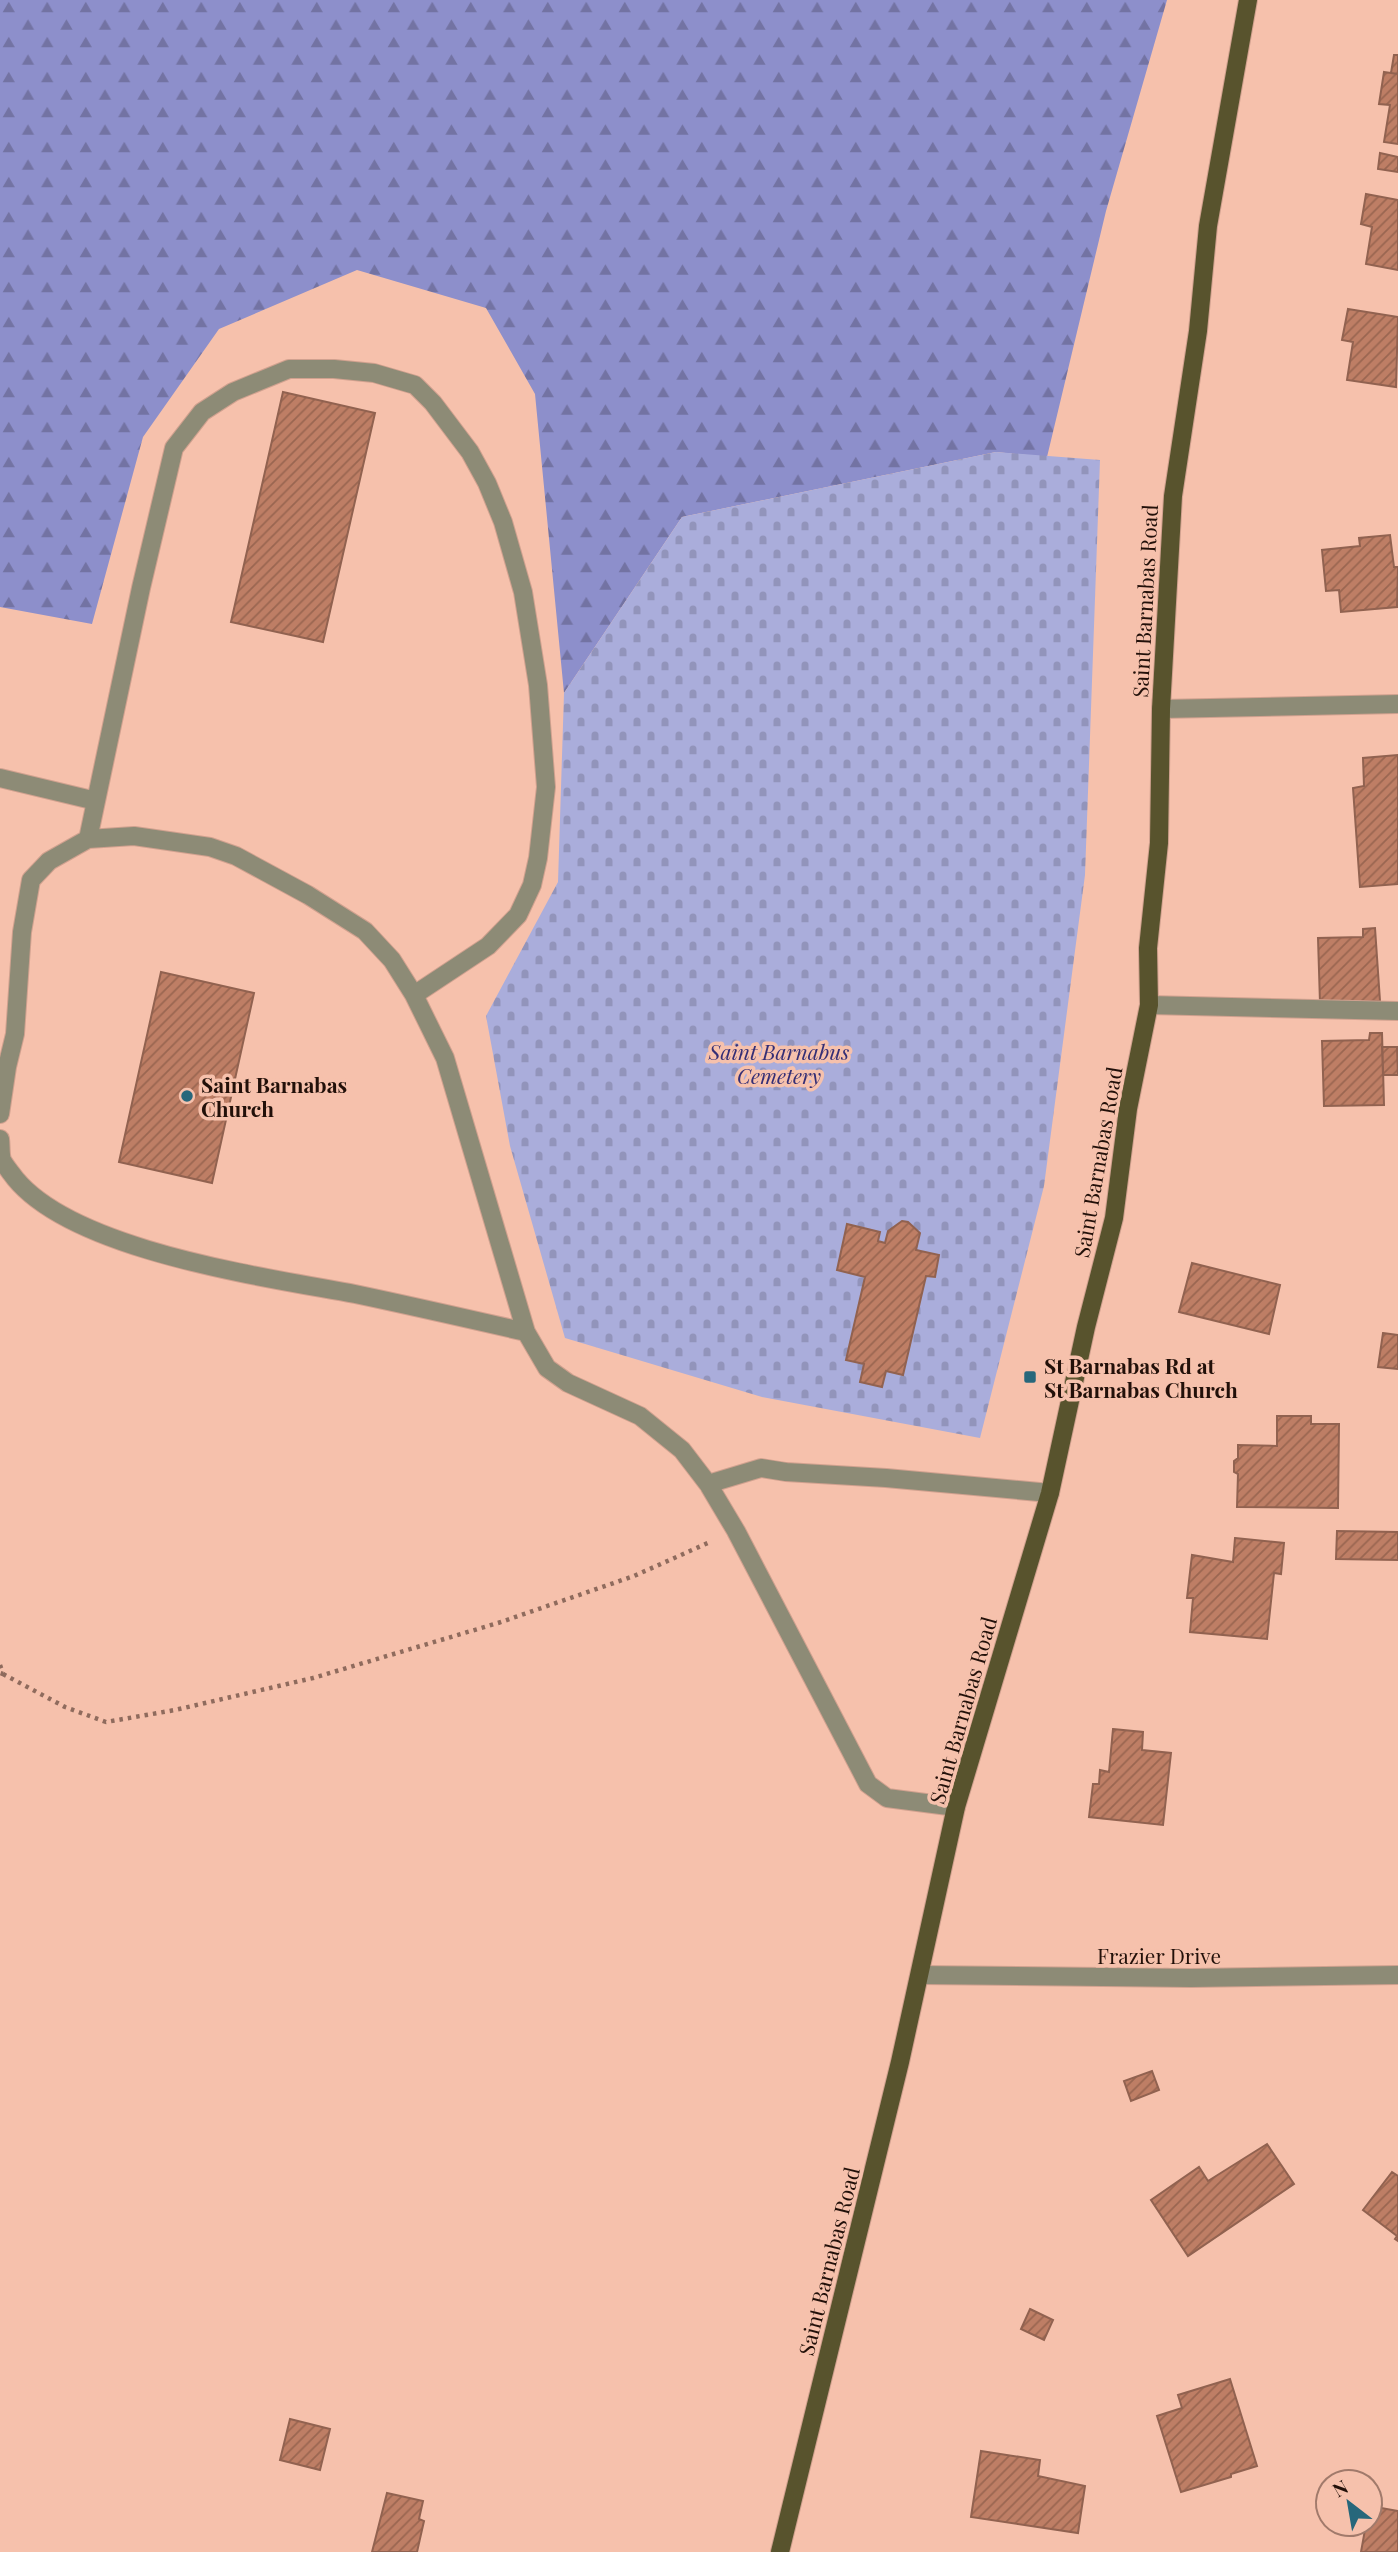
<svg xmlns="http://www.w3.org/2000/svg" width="1398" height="2552" viewBox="0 0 1398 2552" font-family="'Playfair Display',serif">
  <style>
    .forest { fill: url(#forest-firs) }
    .cemetery { fill: url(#cemetery-stones) }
    .building { fill: url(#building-hatch); stroke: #916250; stroke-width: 2 }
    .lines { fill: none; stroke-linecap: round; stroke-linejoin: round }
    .minor-casing { stroke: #d0a18f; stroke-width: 20 }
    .major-casing { stroke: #d0a18f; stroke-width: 20 }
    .path { stroke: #8f6b5d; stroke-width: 4.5; stroke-dasharray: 3.5 5; stroke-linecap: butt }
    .minor { stroke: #8d8b76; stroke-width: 18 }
    .major { stroke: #58532d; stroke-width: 18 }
    .poi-dot { fill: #27677b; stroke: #f6c1ac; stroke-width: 2.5 }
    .labels { text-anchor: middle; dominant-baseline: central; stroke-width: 7; stroke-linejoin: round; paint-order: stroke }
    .street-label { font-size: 21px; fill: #221009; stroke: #f6c1ac }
    .park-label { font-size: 21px; font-style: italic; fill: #342e75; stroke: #f6c1ac }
    .poi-label { font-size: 21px; font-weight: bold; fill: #221009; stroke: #f6c1ac; text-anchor: start }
  </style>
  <defs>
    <pattern id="forest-firs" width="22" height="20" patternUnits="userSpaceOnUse" patternTransform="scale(1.75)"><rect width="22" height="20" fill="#8d8fcb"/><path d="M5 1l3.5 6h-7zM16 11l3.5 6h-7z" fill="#7373a3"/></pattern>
    <pattern id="cemetery-stones" width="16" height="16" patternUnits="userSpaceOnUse" patternTransform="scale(1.75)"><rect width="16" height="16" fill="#aaaddb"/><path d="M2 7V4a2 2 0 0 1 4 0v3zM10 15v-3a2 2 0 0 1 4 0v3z" fill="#9294bb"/></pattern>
    <pattern id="building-hatch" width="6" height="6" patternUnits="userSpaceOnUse" patternTransform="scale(1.75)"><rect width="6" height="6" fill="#be7e65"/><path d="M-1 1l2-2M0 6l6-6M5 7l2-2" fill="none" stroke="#9a6651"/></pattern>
  </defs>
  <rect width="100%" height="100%" fill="#f6c1ac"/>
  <path class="forest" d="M0,0H1167L1106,211L1047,457L996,452L682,517L564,693L535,394L486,308L357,270L219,329L143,437L92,624L0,607Z"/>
  <path class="cemetery" d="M996,452L1100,460L1085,875L1044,1186L980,1438L762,1397L565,1338L510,1146L486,1016L558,882L564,693L682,517Z"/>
  <path class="building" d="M1394,55H1398V74L1391,73Z
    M1384,72L1398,74V144L1384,142L1390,105L1379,104Z
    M1380,153L1398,157V172L1378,169Z
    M1366,194L1398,200V270L1366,264L1372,227L1361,224Z
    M1348,309L1398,317L1396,387L1347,380L1353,342L1342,340Z
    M283,392L375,413L323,642L231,622Z
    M1390,535L1394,567H1398L1397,607L1341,612L1339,590L1326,591L1322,550L1360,546L1359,538Z
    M1398,755V884L1360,887L1353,788L1364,786L1363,758Z
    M1375,928L1380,1001L1320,1003L1318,938L1363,937V929Z
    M161,972L254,993L212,1183L119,1162Z
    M1370,1033H1382L1384,1105L1324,1106L1322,1041L1369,1040Z
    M1382,1047H1397L1398,1075H1383Z
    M902,1221L908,1222L920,1233L916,1250L939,1255L935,1277L926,1276L903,1375L886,1371L882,1387L860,1382L864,1364L846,1360L865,1277L837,1270L847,1224L880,1232L878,1241L885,1243L888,1231Z
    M1192,1263L1280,1285L1269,1334L1179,1312Z
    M1383,1333L1398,1335V1369L1378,1367Z
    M1277,1416H1311V1424H1339L1338,1508L1237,1507L1238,1474L1234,1472V1461L1238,1458V1445L1277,1446Z
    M1337,1531L1398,1532V1560L1336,1559Z
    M1235,1538L1284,1543L1281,1574L1274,1573L1267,1639L1190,1632L1193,1598H1187L1192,1555L1233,1562Z
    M1113,1729L1143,1732L1142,1750L1171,1753L1163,1825L1089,1817L1093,1784H1099L1100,1770L1109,1772Z
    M1152,2071L1159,2090L1131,2101L1124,2081Z
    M1267,2144L1294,2184L1188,2256L1151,2200L1199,2167L1208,2181Z
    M1392,2172L1398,2176V2241L1395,2239L1397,2236L1363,2210Z
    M1030,2309L1053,2320L1044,2340L1021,2329Z
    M1230,2379L1257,2466L1231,2474V2477L1181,2492L1157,2416L1182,2408L1178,2395Z
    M290,2419L330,2429L320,2470L280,2460Z
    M981,2451L1040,2460L1038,2476L1085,2486L1078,2533L971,2517Z
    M387,2493L423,2501L419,2519L424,2521L417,2552H372Z
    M1370,2506L1398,2511V2552H1361L1366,2524H1370Z"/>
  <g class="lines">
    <g class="minor-casing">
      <path id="minor" d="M1161,709L1398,704
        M0,778L96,801
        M88,839L134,836L210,847L236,856L308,895L365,931L392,960L414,995L445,1058L526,1332
        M1149,1005L1398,1011
        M0,1114L7,1067L15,1034L22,932L31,880L49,861L88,839L141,588L174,448L202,412L233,392L289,369H334L374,373L415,385L433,403L470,452L487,483L503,522L523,592L538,685L546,787L538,858L532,885L518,915L488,946L414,995
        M0,1139C1,1145 0,1154 2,1160C4,1164 8,1169 11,1173C65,1250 265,1277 355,1294C412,1306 469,1319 526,1332L547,1368L568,1383L640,1416L682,1450L708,1484L736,1531L868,1784L887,1798L956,1807
        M708,1484L761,1468L786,1472L886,1478L1050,1493
        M920,1975L1191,1978L1398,1975"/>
    </g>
    <g class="major-casing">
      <path id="major" d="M780,2552L900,2062L956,1807L1050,1493L1086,1327L1114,1218L1128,1109L1149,1005L1148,948L1159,843L1161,709L1173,496L1198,331L1208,226L1248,0"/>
    </g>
    <path class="path" d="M0,1665L3,1674L0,1673
      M3,1674L65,1707L106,1722L175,1710L313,1678L498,1623L634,1576L710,1542"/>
    <use href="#minor" class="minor"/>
    <use href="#major" class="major"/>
  </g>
  <g class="poi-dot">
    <circle cx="187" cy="1096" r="7"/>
    <rect x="1023" y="1370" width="14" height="14" rx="3.5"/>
  </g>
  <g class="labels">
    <g class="street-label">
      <text transform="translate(1144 601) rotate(-87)">Saint Barnabas Road</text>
      <text transform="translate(1097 1162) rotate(-80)">Saint Barnabas Road</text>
      <text transform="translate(962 1710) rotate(-74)">Saint Barnabas Road</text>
      <text x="1159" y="1955">Frazier Drive</text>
      <text transform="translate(828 2261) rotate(-76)">Saint Barnabas Road</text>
    </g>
    <g class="park-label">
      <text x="779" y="1051">Saint Barnabus<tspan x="779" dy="24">Cemetery</tspan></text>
    </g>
    <g class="poi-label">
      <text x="201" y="1084">Saint Barnabas<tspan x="201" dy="24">Church</tspan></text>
      <text x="1044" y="1365">St Barnabas Rd at<tspan x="1044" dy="24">St Barnabas Church</tspan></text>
    </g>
  </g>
  <g transform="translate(1349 2503) rotate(329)"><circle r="33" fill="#f6c1ac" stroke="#a17a6b" stroke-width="2"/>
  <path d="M0-5L12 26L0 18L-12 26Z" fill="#27677b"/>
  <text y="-10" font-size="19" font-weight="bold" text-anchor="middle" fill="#221009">N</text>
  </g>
</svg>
